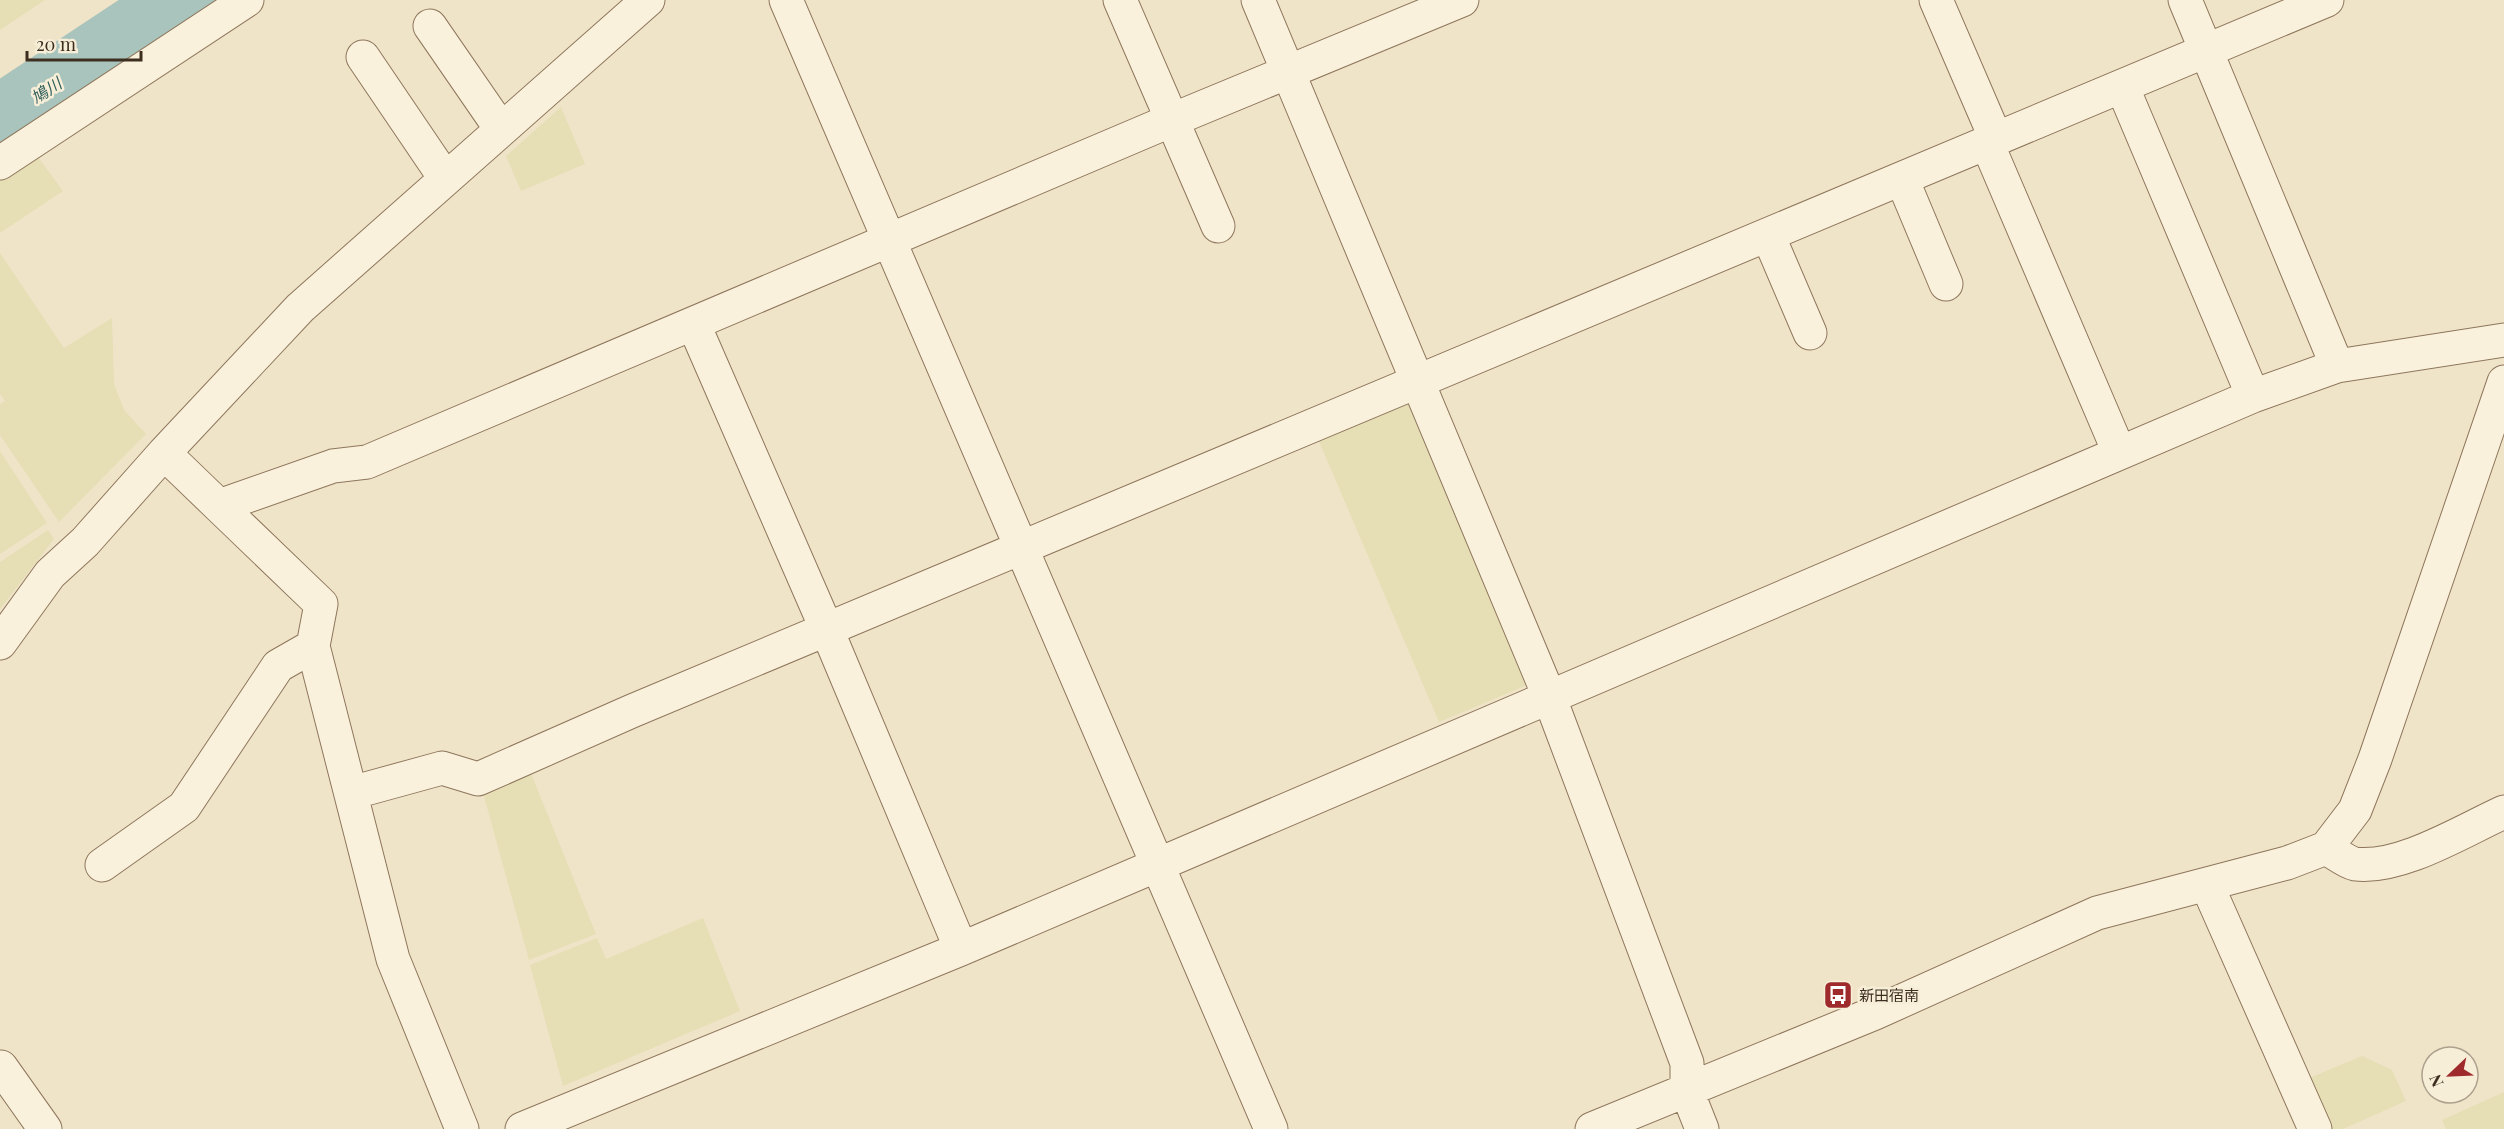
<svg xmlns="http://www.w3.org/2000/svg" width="2504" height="1129" viewBox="0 0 2504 1129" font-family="'Playfair Display','Noto Sans JP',serif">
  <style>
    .farmland { fill: #e6deb5 }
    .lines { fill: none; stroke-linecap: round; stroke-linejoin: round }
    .river { stroke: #a9c4bc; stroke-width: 69 }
    .minor-casing { stroke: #8d765c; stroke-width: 35 }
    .minor { stroke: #faf1dc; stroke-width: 33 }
    .labels { text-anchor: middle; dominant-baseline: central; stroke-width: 5; stroke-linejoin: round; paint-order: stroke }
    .poi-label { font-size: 15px; fill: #3d2e20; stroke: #f7eed8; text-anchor: start }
    .water-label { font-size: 16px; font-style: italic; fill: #2f5d5a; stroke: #f7eed8 }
  </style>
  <rect width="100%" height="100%" fill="#f0e4c8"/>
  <path class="farmland" d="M0,0H45L0,30Z
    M561,107L585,164L521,191L506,156Z
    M35,153L63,191L0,233V176Z
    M0,253L64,348L112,318L114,384L124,410L146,434L59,522L0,435V404L5,401L0,394Z
    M1407,401L1527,685L1439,722L1318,439Z
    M0,451L47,523L0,554Z
    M48,530L54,539L0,609V562Z
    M530,771L596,934L529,960L482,789Z
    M703,918L740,1011L563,1086L530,965L597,938L606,959Z
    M2362,1056L2392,1070L2406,1101L2343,1129H2325L2302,1081Z
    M2504,1092V1129H2446L2442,1120Z"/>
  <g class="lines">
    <path class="river" d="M0,120L181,0"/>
    <g class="minor-casing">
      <path id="minor" d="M786,0L1271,1129
        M1120,0L1218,226
        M1258,0L1549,696L1687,1063V1091L1702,1129
        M1936,0L1996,139
        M2185,0L2337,366
        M430,26L501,129
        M363,57L445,178
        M2122,86L2253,396
        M1987,143L2119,452
        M0,163L247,0
        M1902,179L1946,284
        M1768,235L1810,333
        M694,325L827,630L961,949
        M164,453L219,506L333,466L367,462L1172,120L1462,0
        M219,506L321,604L313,646L393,959L462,1129
        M0,643L50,574L85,542L164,453L300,308L648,0
        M351,793L442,768L478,779L632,711L2327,0
        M2326,848C2335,853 2346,862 2355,864C2400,870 2464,830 2504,812
        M102,865L184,807L278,666L313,646
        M2207,885L2315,1129
        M1,1067L45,1129
        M522,1129L961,949L2253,396L2337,366L2504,340
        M1592,1129L1875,1013L2097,913L2287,863L2326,848L2355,810L2375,759L2504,382"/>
    </g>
    <use href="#minor" class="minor"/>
  </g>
  <defs>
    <g id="bus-square" transform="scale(1.5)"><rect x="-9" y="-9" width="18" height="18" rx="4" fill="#9e2a2b" stroke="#f7eed8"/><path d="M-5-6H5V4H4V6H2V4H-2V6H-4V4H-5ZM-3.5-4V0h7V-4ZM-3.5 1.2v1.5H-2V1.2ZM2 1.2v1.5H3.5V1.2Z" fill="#fff"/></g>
  </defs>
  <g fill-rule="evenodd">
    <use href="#bus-square" x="1838" y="995"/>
  </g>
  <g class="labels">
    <g class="poi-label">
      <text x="1859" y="995">新田宿南</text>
    </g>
    <g class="water-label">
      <text transform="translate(46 90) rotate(-34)">鳩川</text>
    </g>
  </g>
  <g transform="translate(2450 1075) rotate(247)"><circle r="28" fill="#f7eed8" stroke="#ada18e" stroke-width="1.5"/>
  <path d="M0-4.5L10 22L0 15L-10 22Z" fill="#9e2a2b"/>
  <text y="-9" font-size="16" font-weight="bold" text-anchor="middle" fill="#3d2e20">N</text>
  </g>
  <path d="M27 51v9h114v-9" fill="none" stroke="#3d2e20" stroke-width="3"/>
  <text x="36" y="51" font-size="18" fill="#3d2e20" stroke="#f7eed8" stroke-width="4.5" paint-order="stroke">20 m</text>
</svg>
